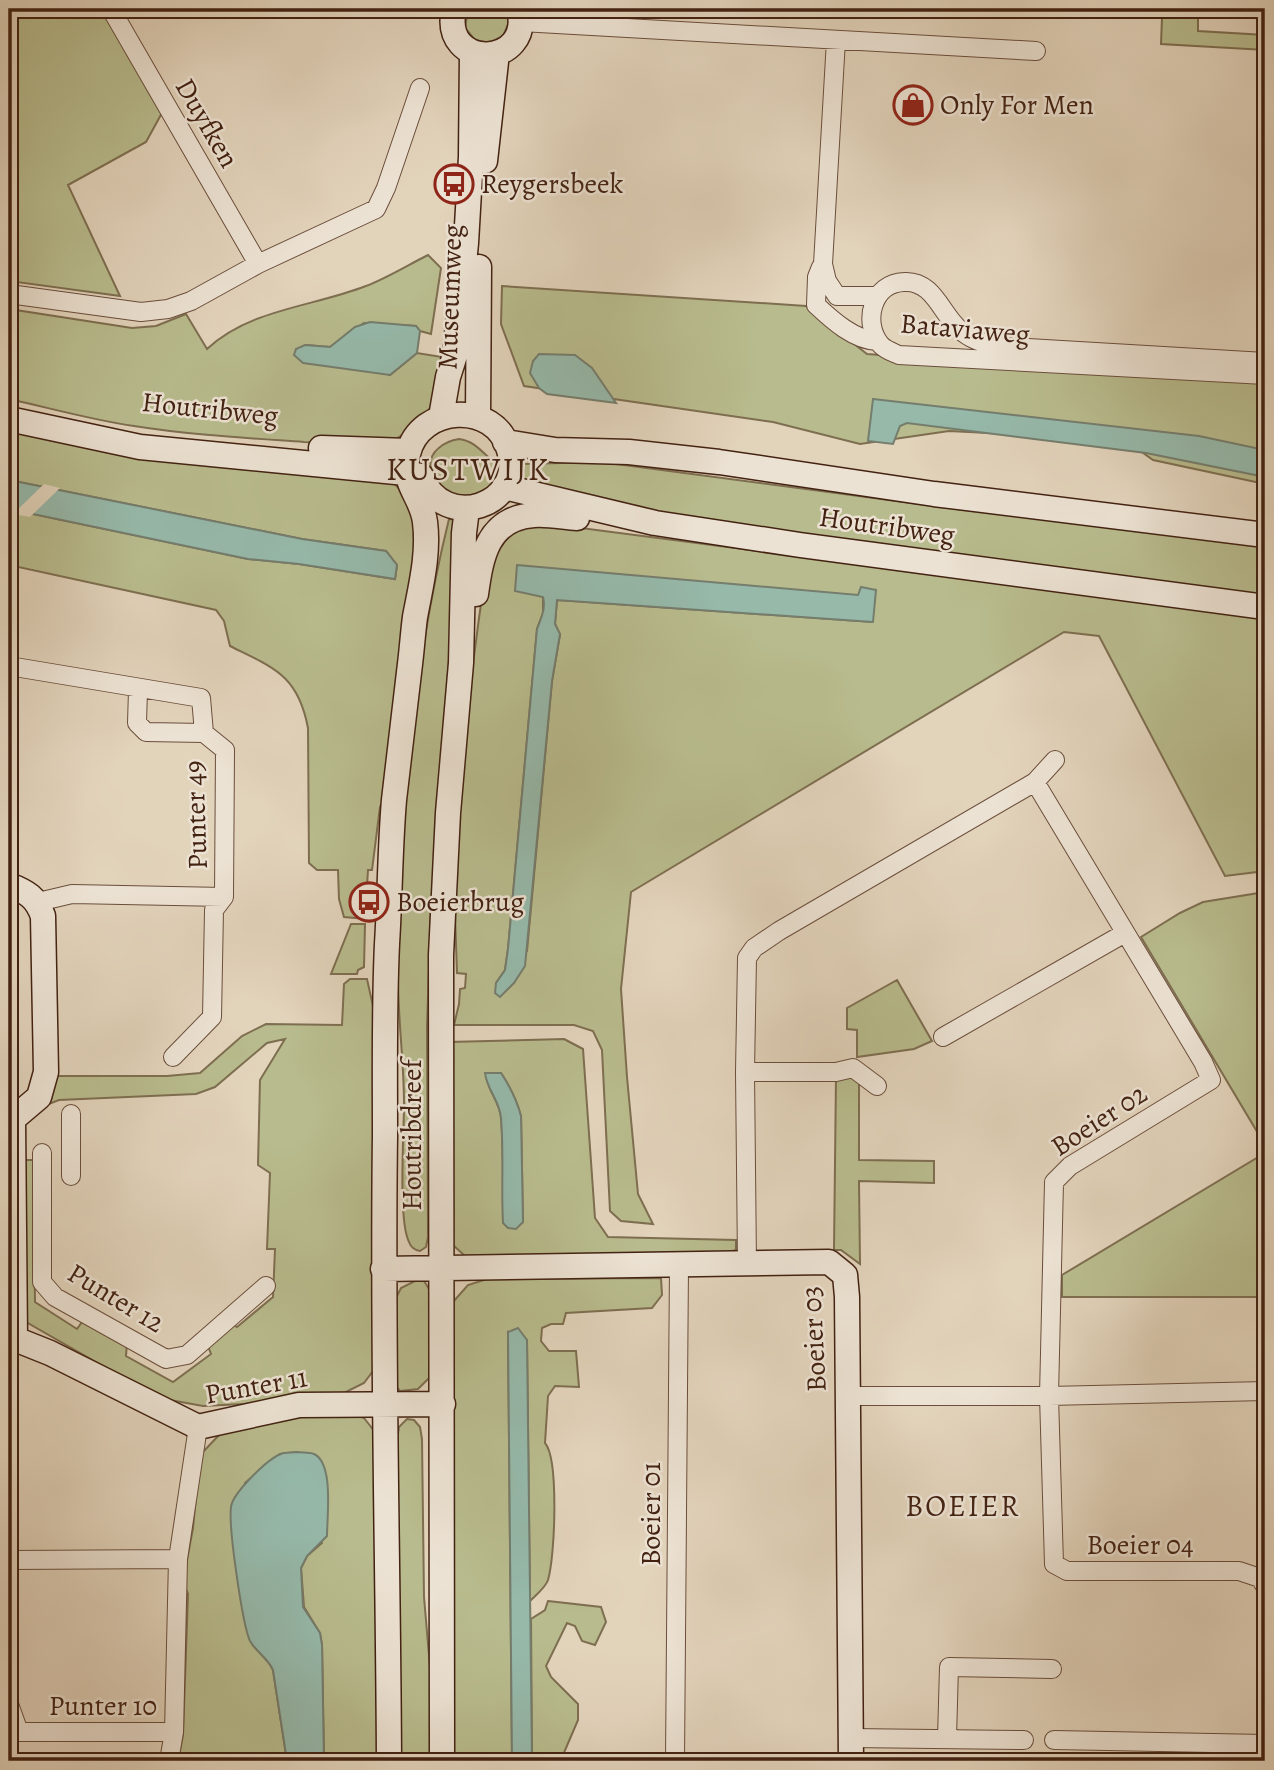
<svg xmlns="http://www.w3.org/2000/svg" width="1274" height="1770" viewBox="0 0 1274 1770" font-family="Alegreya,serif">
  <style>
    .green { fill: #b8bb8d; stroke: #7e6e50; stroke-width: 2; fill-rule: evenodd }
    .water { fill: #96b9aa; stroke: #757d6d; stroke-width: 2 }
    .pier { fill: #e2d3bb }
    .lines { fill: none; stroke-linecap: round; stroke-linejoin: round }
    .street-casing { stroke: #6b4e3c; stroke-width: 20 }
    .secondary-casing { stroke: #432212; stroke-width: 27 }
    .street { stroke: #ece2d3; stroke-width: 18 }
    .secondary { stroke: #ece2d3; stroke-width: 24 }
    .labels { text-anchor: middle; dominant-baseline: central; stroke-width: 5; stroke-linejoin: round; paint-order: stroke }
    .poi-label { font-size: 28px; fill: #432212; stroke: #ece2d3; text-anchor: start }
    .street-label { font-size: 28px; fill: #432212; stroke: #ece2d3 }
    .neighbourhood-label { font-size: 30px; letter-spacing: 2px; fill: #432212; stroke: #ece2d3 }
    .quarter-label { font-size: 32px; letter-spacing: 2px; fill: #432212; stroke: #ece2d3 }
  </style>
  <rect width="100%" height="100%" fill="#e2d3bb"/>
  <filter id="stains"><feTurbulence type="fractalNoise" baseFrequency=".00286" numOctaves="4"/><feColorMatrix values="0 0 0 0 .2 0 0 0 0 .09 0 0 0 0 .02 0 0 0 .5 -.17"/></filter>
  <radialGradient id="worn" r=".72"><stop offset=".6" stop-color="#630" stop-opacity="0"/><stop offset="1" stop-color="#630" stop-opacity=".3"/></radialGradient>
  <path class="green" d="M9,9H101L163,111L146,142L68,185L120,296L9,281Z
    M468,9H505L509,22L503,36L489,43L475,40L465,28Z
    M1162,18H1198V31L1265,35V50L1161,44Z
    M428,255L441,268L431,334L420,331L416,326L364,323L330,347L305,345L390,375L417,353L442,357C436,395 436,416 399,437C379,448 327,443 304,442C247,438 190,435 134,426C92,420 50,408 9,399V309L132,328L156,326L186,314L207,349C250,309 312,307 366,286C387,278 408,265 428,255Z
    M502,286L806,306L867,354L1265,383V484L1153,460L1125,440L949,431L860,444L773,422L524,386L501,324Z
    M9,425L392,481C415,504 413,516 415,546L385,796L380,807L372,870H368L367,886H361V901H366V919L344,917L339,899L338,870H317L309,863L308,728C298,675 274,668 230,646L224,621L216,610L9,565V509L248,559L299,564L395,579L397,565L386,551L302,539L9,480Z
    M459,439C477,441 485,457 499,466L491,486L469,498L442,490C438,484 432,476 431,469C427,452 445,441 459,439Z
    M601,462L957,509L1265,546V596L956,556L617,506L518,482L521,464Z
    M449,519L459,520L431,909L427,1026L428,1237L426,1247L420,1251C415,1250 411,1248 409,1242C398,1220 404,1133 404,1104C404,1058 397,1013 398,967C400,817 413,665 449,519Z
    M550,524L1265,617V871L1225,876L1099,636L1064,632L631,892L621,989L627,1077L638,1194L653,1224L621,1221L610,1211L602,1050L593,1031L574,1025H454L459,1004L460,989L465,988L466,974L457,973L454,886L467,710L479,618L487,563L516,527ZM875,590L872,622L557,600L555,624L560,635L552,681L527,951L496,983L505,970L508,949L537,629L543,613V597L527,592L858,595Z
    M1265,892V1145L1141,937L1180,913L1203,902Z
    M351,924H365L364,967L358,970L357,974H331Z
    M350,979H367L373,1006V1371L364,1383L344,1393L244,1404L203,1406L159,1398L26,1322L20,1160H33L35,1302L77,1329L84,1319L127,1343L126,1356L173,1382L211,1354L206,1341L229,1322L237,1327L273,1297L275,1249H267L270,1173L258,1165L260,1080L285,1039L267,1043L215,1087L196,1094L59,1100L31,1111L53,1076H167L200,1073L242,1036L266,1024L342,1025L344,984Z
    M897,980L932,1041L914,1049L857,1057V1030L847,1029V1008Z
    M564,1039L583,1049L595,1218L608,1237L736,1240V1250L721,1254L639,1253L498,1259L466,1257L452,1244L448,1042ZM486,1073H501C509,1085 517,1101 521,1116L523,1222L503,1223C503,1188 504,1153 501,1118C500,1101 486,1090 486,1073Z
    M836,1077H859V1160L934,1161V1183L859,1181L860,1264L841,1250H834Z
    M1265,1153V1297H1062V1275Z
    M661,1278L662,1295L652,1308L566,1313L563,1324H551L542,1328L541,1341L549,1351H576L579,1387L555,1386L548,1396L545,1443C559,1459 555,1557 548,1580C546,1587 536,1595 530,1601L527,1340L508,1332L512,1761H453V1302L468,1285L487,1279Z
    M415,1281H424L429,1289V1378L418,1389L400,1391L396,1386V1298L401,1288Z
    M354,1414L364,1418L375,1432L380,1761H324L322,1645L320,1633L304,1607L301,1568L307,1556L322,1543L297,1452L280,1454L245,1483L252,1644L269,1663L273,1670L287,1761H178L183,1735L188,1594L183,1581L193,1528L200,1455L221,1433L299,1415Z
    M407,1419L414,1420L420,1427L422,1439L424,1597L431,1679L433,1761H400L397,1440L399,1427Z
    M548,1601L601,1607L606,1622L595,1645L582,1641L575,1626L567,1623L546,1666L551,1677L578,1704V1720L563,1755V1761H532L531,1619L545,1610Z"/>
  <path class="water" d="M370,322L416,326L420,331L417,353L390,375L303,363L294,355L296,349L305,345L330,347L355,327Z
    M539,354L575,355L592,368L616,403L547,394L539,388L530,373L533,361Z
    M873,399L1199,436L1265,450V477L1146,453L907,423L900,426L893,444L868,441Z
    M9,480L302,539L386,551L397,565L395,579L299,564L248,559L9,509Z
    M517,565L858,595L861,587L876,590L873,622L557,600L555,624L560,634L552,681L525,966L514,983L500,997L495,993L496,983L505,970L508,949L537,629C541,618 546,609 543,597L515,591Z
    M485,1073H501C509,1085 517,1101 521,1116L523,1222L516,1229L508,1228L503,1223C501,1188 504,1153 501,1118C500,1101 487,1090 485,1073Z
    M518,1328L527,1340L532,1761H512L508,1332Z
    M297,1452C302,1453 309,1452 314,1454C334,1463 327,1517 327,1536L307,1556L301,1568L303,1607L320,1633L322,1645L324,1761H287L273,1670C268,1658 256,1652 250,1641C243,1626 226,1517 232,1503C237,1490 267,1459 281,1454C285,1452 292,1453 297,1452Z"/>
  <path class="pier" d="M44,484L60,488L30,517L13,514Z"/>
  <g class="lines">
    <g class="street-casing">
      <path id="street" d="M111,9L258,264
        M521,22L1036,51
        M836,40L823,264L827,281L837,296H877
        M821,267L817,277L816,305C832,320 855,341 878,341
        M9,294L141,312L168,309L191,301L258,264L376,209L386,188L420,88
        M1265,362L993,346C980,342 970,339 959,329C941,313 933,280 904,282C873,283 862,321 880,344C885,350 892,352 899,355L1265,375
        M9,666L201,698L204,733L225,750L224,897L214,910L212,1017L173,1057
        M138,690L137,723L146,732L204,733
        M1035,782L1203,1062L1211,1080L1070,1166L1054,1182L1049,1396L1054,1564L1067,1571H1239L1260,1578L1265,1586
        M38,902L72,894L224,897
        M943,1037L1125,933
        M745,1072H836L853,1068L877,1086
        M42,1153V1282L55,1297L166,1359L187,1355L266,1286
        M71,1176V1114
        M747,1264L745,1072L747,958L754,948L779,931L1035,782L1055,760
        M848,1396H1049L1265,1391
        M9,1560L178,1559
        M9,1704L19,1732H174
        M850,1738L1024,1740
        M947,1738L949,1667L1052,1669
        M1054,1740L1265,1744
        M169,1761L174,1732L178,1559L198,1427
        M675,1761L679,1266"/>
    </g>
    <g class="secondary-casing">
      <path id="secondary" d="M454,9C440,71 534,68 519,9
        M485,161L497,53
        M441,417L448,377L455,355L466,243L471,157L472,52
        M478,417L479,267
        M9,419L140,447L406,473L421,476C444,534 526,505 509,450C495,400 419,405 408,454C401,484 422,496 425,522C429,554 421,585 415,617C413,632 412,648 410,664C405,709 399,755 394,800C390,847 390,896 387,944C384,1008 385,1072 385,1136C382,1344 388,1553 389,1761
        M505,442L555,450L629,452L719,462L934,494L1265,535
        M321,448L408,451
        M504,487L655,523L800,545L1265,607
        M476,594C481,558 487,518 534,515C548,514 563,517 577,518
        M9,885C27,892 36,897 43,916L46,1072L39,1097L13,1119L15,1339L50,1353L198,1427L299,1405L443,1404
        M383,1269L829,1262L845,1275L847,1297L851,1761
        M442,1761L441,955L448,813L461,663L464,533L467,509"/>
    </g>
    <use href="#street" class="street"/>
    <use href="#secondary" class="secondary"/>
  </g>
  <defs>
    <g id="shop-ring" transform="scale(2.0125)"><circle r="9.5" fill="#ece2d3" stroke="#8f2418" stroke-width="1.5"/><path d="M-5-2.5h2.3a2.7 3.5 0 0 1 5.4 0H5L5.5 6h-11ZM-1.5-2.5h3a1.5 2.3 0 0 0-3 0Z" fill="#8f2418"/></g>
    <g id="bus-ring" transform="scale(2.0125)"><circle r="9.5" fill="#ece2d3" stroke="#8f2418" stroke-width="1.5"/><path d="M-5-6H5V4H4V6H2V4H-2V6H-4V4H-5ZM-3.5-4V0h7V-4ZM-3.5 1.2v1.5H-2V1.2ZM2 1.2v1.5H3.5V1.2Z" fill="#8f2418"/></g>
  </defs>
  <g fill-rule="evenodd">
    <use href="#shop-ring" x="913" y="105"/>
    <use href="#bus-ring" x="454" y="184"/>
    <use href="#bus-ring" x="369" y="902"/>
  </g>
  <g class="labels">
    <g class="poi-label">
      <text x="940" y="105">Only For Men</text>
      <text x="481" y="184">Reygersbeek</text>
      <text x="396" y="902">Boeierbrug</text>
    </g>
    <g class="street-label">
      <text transform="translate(207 123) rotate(60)">Duyfken</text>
      <text transform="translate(450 297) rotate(-88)">Museumweg</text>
      <text transform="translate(965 329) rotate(5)">Bataviaweg</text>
      <text transform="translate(210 409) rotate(6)">Houtribweg</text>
      <text transform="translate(887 526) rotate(8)">Houtribweg</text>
      <text transform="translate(196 815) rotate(-92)">Punter 49</text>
      <text transform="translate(1099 1120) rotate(-33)">Boeier 02</text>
      <text transform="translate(412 1135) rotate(-90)">Houtribdreef</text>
      <text transform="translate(116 1298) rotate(31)">Punter 12</text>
      <text transform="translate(814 1339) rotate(-93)">Boeier 03</text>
      <text transform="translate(256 1386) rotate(-10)">Punter 11</text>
      <text transform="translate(651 1514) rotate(-90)">Boeier 01</text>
      <text x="1140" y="1545">Boeier 04</text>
      <text x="103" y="1706">Punter 10</text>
    </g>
    <g class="neighbourhood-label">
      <text x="963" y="1506">BOEIER</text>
    </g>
    <g class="quarter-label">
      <text x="468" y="469">KUSTWIJK</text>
    </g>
  </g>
  <rect width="1274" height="1770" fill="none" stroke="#e2d3bb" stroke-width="35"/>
  <rect x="10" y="10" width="1253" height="1749" fill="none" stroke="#432212" stroke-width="3.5"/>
  <rect x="18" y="18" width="1239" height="1735" fill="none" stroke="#432212" stroke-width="2"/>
  <rect width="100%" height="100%" filter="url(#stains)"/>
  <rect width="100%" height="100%" fill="url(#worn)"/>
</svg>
